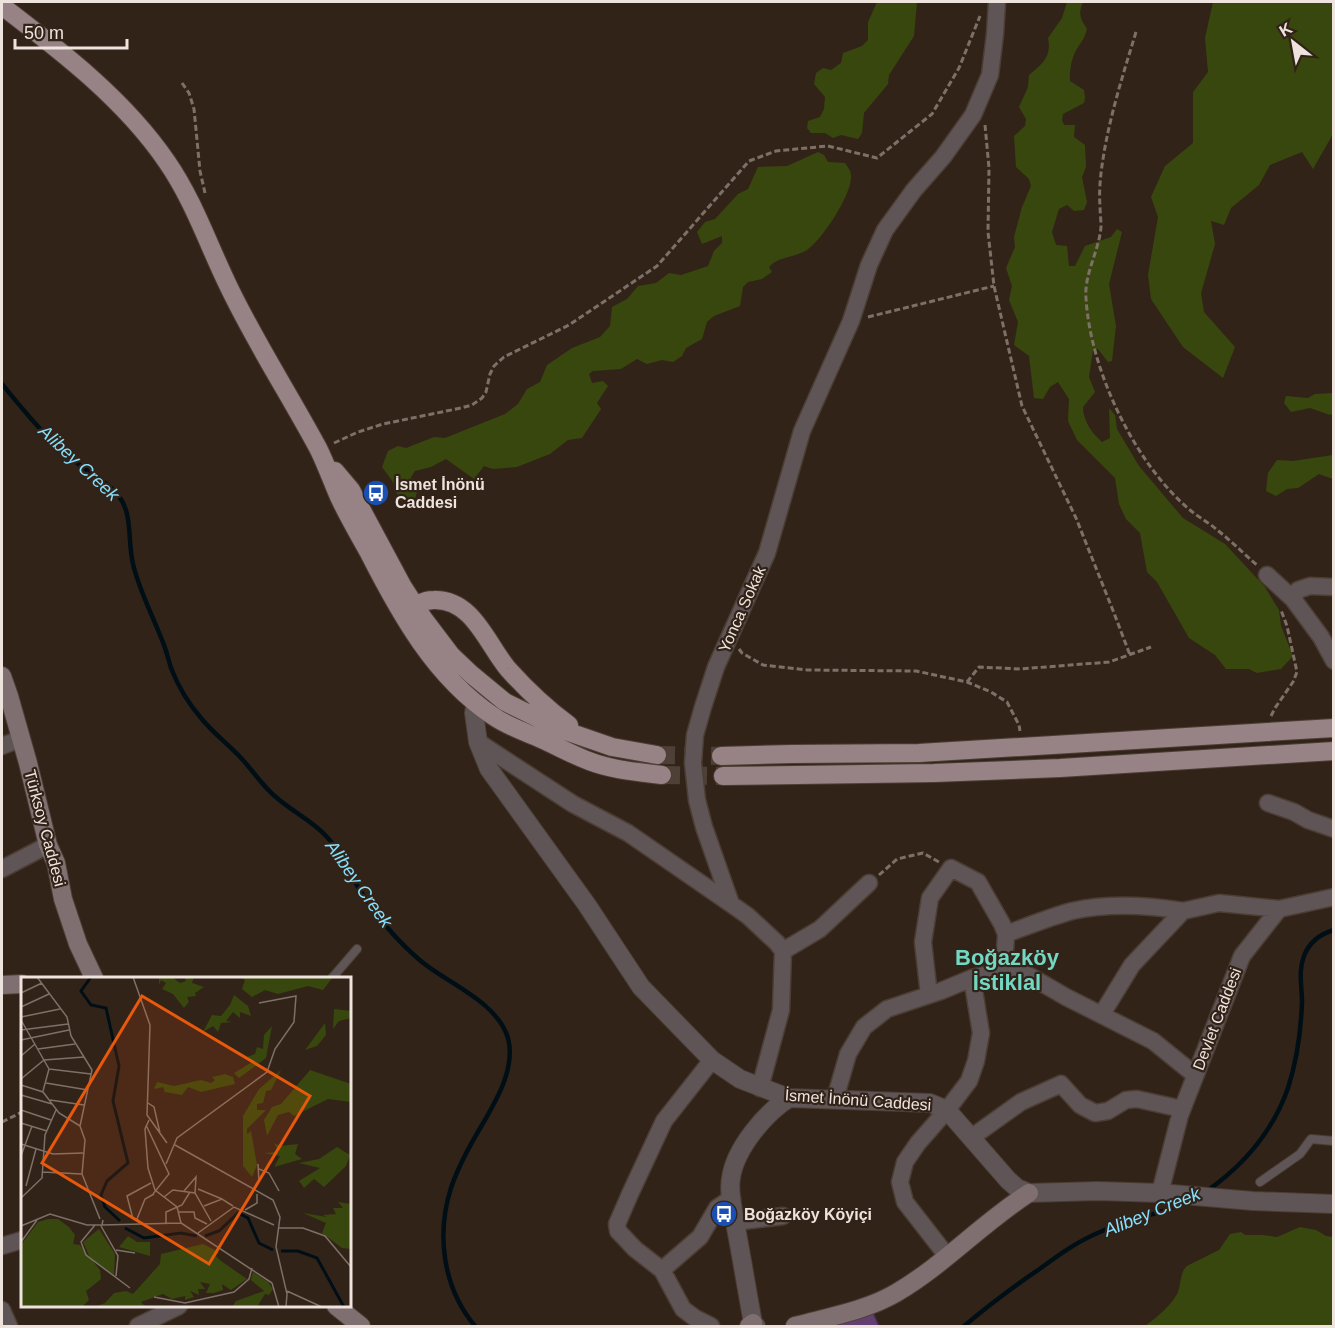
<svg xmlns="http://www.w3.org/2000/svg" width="1335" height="1328" viewBox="0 0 1335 1328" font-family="Arial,sans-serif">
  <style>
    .green { fill: #38470d }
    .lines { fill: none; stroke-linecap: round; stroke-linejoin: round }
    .stream { stroke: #000f16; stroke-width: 4.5 }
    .building { fill: #623f70; stroke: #452c4e; stroke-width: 1.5 }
    .primary-tunnel { stroke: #4e4036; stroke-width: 18; stroke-dasharray: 18 9; stroke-linecap: butt }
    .service-casing { stroke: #4c3e34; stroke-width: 10 }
    .minor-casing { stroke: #4c3e34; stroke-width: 19 }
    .tertiary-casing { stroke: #4c3e34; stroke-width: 20 }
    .secondary-casing { stroke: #4c3e34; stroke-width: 20 }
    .primary-casing { stroke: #4c3e34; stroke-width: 20 }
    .path { stroke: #7d7067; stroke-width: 3; stroke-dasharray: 6 3; stroke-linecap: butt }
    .service { stroke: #5f5556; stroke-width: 8 }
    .minor { stroke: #5f5556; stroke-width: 16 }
    .tertiary { stroke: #5f5556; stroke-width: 18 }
    .secondary { stroke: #7f6f71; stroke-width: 18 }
    .primary { stroke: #978385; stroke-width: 18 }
    .labels { text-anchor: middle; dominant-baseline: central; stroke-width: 4.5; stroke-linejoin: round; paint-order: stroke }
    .poi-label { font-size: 16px; font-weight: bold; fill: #eee4dd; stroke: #322319; text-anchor: start }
    .street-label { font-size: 16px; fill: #eee4dd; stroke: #322319 }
    .water-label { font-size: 18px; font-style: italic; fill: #87e0fd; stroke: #322319 }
    .district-label { font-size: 22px; font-weight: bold; fill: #72d8c4; stroke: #322319 }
    .inset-river { fill: none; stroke: #000f16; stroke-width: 3 }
    .inset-road { fill: none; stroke: #7d7067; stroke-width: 1.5 }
    .view { fill: #e8590c; fill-opacity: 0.15; stroke: #e8590c; stroke-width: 3 }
    .inset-edge { fill: none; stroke: #eee4dd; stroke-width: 3 }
  </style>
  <rect width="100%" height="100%" fill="#322319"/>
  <path class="green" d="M877,2H917L914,36L889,75L888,84L864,113L862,133L858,139L841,135L833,138L825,133H811L807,128L808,121L820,117L824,109L825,97L814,84L816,73L823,68L831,70L841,63L843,53L862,46L868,40V22Z
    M1067,2H1083C1078,14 1080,18 1087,29C1085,37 1083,40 1078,47C1072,55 1069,71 1070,81L1084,90L1085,97L1084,103L1063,114L1062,120L1064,125H1075L1074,137L1085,145L1086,167L1082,177L1087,202L1084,210L1074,211L1067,205L1059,209L1052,232L1056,245L1067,246L1069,266H1075L1085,246L1111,237L1117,229L1122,232L1109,284L1116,326L1112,361L1108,362L1098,349L1093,350L1089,377L1095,392L1083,407C1083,421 1092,433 1102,442L1110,438L1109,408L1115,415L1117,429L1139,466L1183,518L1225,544L1265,587L1279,610L1281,626L1293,656L1281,669L1257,673L1249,669H1226L1215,655L1189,638L1157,582L1147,572L1140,533L1126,519L1119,504L1115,478L1077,440L1068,421L1069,399L1058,382L1050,387L1043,399L1034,398L1029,356L1014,345L1018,322L1009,300L1012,286L1006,268L1015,247L1014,237L1022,207L1031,186L1029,179L1016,167L1014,136L1025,126L1026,119L1019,107L1028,87L1029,75C1042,64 1052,57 1048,38L1062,18Z
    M1213,2H1334L1333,134L1313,169L1302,152L1270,165L1259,185L1231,208L1224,225L1211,221L1215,244L1201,293L1204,312L1235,347L1223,378L1183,347L1151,299L1148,275L1158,217L1151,197L1165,166L1193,143V92L1208,72L1205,38Z
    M818,152L824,155L828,162L845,163C847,166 851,171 851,175C853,193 822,240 807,250C794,258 779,256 769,267L772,272L762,279L748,282L743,287L740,306L714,316L707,322L702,339L686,348L682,356L673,362L662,360L647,364L637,359L621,369L593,371L589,374L592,383L603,381L608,386L597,403L601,409L582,438L568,440L550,454L517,467L493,469L484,466L474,479L446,459L431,467L415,471L411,477V482L418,489L414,502L408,504L399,500L393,482L382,467L388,451L398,446L406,448L434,437L445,438L505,414L518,404L527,389L540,382L547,365L572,348L600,337L610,326L612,307L627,299L638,286L656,283L669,273L681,275L708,266L714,251L722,243V236L702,244L697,232L705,222L715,219L738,194L748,189L758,167L787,166Z
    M1333,393V414L1330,415L1310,408L1291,412L1284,403L1286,396L1308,398L1315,394Z
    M1333,455V479L1319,474L1298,488L1287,489L1276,496L1266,491L1268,473L1277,460L1293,461Z
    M1300,1227L1316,1230L1326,1236L1333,1237V1326H1145C1155,1319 1173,1304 1178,1292C1181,1284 1180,1272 1187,1266L1219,1250L1230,1234L1241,1232L1245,1235H1262L1277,1237Z"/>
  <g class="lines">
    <path class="stream" d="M2,384C20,406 38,429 60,449C67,455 75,461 82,467C96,477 113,486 122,501C132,518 128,544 133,564C139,590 152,614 162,640C166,649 168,658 171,668C178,686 188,703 201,718C213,733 229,745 242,759C254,772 263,787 277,798C293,812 313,821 327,837C341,852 348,870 358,887C375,915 397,941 422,962C449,984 497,1002 508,1038C516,1068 496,1101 482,1125C470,1145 458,1167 451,1188C436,1235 443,1288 475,1326
      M1207,1191C1244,1165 1273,1131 1288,1088C1297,1060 1301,1031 1302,1002C1302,987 1298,971 1304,956C1309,943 1320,934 1334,930
      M964,1326C988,1306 1014,1286 1041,1268C1060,1254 1078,1241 1100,1232C1128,1219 1158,1215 1187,1202"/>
  </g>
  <path class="building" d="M867,1299L879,1326H812L810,1322L854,1303Z"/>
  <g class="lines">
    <path class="primary-tunnel" d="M657,755L721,756
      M662,775L723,776"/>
    <g class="service-casing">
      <path id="service" d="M332,978L357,949
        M1260,1182L1300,1154L1311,1139L1334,1141"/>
    </g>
    <g class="minor-casing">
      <path id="minor" d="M1267,575L1293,599L1321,637L1334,661
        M1293,599L1298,590L1310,586L1334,587
        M478,742L573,804L628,833L731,904L748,916L777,943L783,951L781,1010L760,1088
        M2,746L20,739
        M1268,803L1294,812L1308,820L1334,829
        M2,869L48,845
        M731,904L704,827L697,800L693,763L695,735L703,707L716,667L767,553L802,431L851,321L869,265L885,230L914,190L943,157L973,115L990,75L995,34L997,2
        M1006,934C1028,926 1050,917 1072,911C1109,903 1146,905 1183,911
        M783,951L820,929L869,883
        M929,995L923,942L930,898L951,868L978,882L1002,924L1006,934L1004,970
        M1102,1014L1132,965L1183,911L1219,903L1279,909
        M835,1099L848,1054L864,1027L887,1009L941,991L972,978L1004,970L1028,975L1066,997L1153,1041L1195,1075
        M972,1137L1021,1102L1061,1084L1080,1105L1095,1113L1108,1111L1126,1100L1137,1099L1182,1109
        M1160,1193L1180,1115L1242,956L1279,909L1334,897
        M735,1222L783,1216
        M2,1246L22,1240
        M947,1256L905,1202L900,1182L905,1162L918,1143L947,1110L969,1081L976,1061L981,1033L972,978
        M662,1270L700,1237L717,1208L732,1198
        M2,1310L9,1326
        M138,1326L179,1306
        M711,1326L695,1318L683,1309L662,1270L635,1249L618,1231L617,1224L630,1194L664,1121L712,1060"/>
    </g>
    <g class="tertiary-casing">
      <path id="tertiary" d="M476,703L474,713L478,742L489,769L587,905L641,987L712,1060L740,1079L789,1098L930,1103L947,1110L1008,1180L1017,1188L1029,1193L1098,1191L1160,1193L1253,1201L1334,1204
        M756,1326L753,1323C747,1291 742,1259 736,1228C734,1212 728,1193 731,1178C735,1149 765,1113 789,1098"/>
    </g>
    <g class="secondary-casing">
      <path id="secondary" d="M2,676L9,696L28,763L48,845L56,863L63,899L78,944L94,978
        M2,985L22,984
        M336,1306L361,1326
        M749,1326L753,1323
        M795,1326C828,1317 865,1311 896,1293C944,1265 982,1223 1029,1193"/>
    </g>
    <g class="primary-casing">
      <path id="primary" d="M2,6C61,51 125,100 167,162C192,198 207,241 226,281C253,339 288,392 318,448C326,464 332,481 339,497C348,516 359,535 369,553C400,614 435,677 493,716C507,726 525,732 541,739C557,746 573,755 589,761C612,770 638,772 662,775
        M335,471L351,490L403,587L423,618L451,655L471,674L505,702L560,729L612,747L657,755
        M407,615C415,606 422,600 434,600C473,599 487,644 508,669C526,689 547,709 569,725
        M721,756L792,754L919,753L1334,728
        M723,776L934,773L1060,768L1334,751"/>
    </g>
    <path class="path" d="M1136,32C1122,78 1107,124 1101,173C1100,183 1099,194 1100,205C1100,212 1101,220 1101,227C1099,251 1084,274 1086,298C1090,370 1135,464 1190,510C1198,517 1208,522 1216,529C1230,540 1243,553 1257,565
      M182,83L189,93L194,109L200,171L205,193
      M985,125L989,168L988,232L994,286L1022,406L1076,518L1114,613L1130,655
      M868,317L994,286
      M334,443L358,432L383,424L461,408L472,405L482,398L486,392L490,374L494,366L504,357L569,325L657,266L749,161L776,151L828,146L877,158L932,114L959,68L980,16
      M739,649L742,653L763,665L807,670L916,671L967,682L991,692L1007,702L1019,725L1020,731
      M967,682L979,667L1020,669L1109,662L1151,647
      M1271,716L1275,708L1293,682L1297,672L1287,626L1281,610
      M879,875L897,859L923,853L939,862
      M2,1122L22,1112"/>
    <use href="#service" class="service"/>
    <use href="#minor" class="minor"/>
    <use href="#tertiary" class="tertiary"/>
    <use href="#secondary" class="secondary"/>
    <use href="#primary" class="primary"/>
  </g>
  <defs>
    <g id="bus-disc" transform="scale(1.35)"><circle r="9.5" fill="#1a4fb4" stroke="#322319"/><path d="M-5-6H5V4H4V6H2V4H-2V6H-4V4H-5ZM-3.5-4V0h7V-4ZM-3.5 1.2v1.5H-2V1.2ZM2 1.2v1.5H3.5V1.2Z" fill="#fff"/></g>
  </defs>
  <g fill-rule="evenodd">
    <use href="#bus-disc" x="376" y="493"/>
    <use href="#bus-disc" x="724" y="1214"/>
  </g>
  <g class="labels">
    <g class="poi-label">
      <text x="395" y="484">İsmet İnönü<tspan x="395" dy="18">Caddesi</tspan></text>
      <text x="744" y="1214">Boğazköy Köyiçi</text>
    </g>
    <g class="street-label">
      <text transform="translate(742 609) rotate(-66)">Yonca Sokak</text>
      <text transform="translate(45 828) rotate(75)">Türksoy Caddesi</text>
      <text transform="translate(1217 1019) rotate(-69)">Devlet Caddesi</text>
      <text transform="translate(858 1100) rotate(4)">İsmet İnönü Caddesi</text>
    </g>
    <g class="water-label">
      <text transform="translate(79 463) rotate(43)">Alibey Creek</text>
      <text transform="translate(359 884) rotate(55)">Alibey Creek</text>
      <text transform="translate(1152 1212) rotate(-22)">Alibey Creek</text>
    </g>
    <g class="district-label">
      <text x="1007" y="957">Boğazköy<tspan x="1007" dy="25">İstiklal</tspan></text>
    </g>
  </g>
  <g transform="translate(21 977)">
    <rect width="330" height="330" fill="#322319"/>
    <path d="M138,0H151L159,6L165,4L163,0H173L171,6L183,10L174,16L175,19L166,20L168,25L163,31L152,17L141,12L145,6L140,3L138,8ZM219,0H312L302,13L287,9L257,17L244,13L231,20L221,12L224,3ZM213,18L227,29L230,39L219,35V41L212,35L205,44L211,45L200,46L197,55L192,49L182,55L191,38L200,39L209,28ZM313,32L330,34V41L318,44L312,52ZM304,46L305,58L296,69L284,73ZM251,49L245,81L218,101L213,96L231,85L223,81L234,77L236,70L242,72L243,58ZM260,93L250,113L245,114L242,126L236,127V133H245L226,152V157L230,154L236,188L231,200L222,189V139L238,112ZM289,93L330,107V125L307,122L273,139L268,135L257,138L246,159L243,143L251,130L260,127ZM204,97L212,100L214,107L180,115L167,110L161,118L144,115L142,110L133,112L136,105L153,109L180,103L190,106L194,103L191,100ZM253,166L259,169L277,167L274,177L281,182L253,190L259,179L243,176L258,175ZM316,170L329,178L325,189L303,210L293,202L283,211L278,204L299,191L278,186L298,182ZM317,225L330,227V272L321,271L301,256L305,246L282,236L306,240L302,238L315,237L312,231H322ZM27,242H37L48,250L54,258L52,267L59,268L79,293L80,302L65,314L68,323L61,330H0V268L17,245ZM78,252L94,277L93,298L70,283L62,265ZM107,259L116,265H129V279L98,270ZM182,267L198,275L195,279L200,284L226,302L210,313L201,307L202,313L193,316H185L189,307L179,305L184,312H177L178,318L169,314L173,320L164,323V319L151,322L142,317L120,325L125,330H73L84,326L93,316L105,314L112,317L139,287L140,277ZM232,295L247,305L252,312L248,318L244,317L236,330H211L215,324L243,314L230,303Z" fill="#38470d"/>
    <path class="inset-river" d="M70,0L60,14L70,28L85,31L98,89L92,124L107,186L86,204L80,218L84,230L99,244M104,251L123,261L160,256L176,259M184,259L198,254L217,236L227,241L238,266L252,273M260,274H277L296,281L323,330"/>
    <path class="inset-road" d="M16,0L46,40L50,59L71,93L59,149L64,163L61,197L79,242M112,0L129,48L126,138L146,166M0,16L21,6M0,30L28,17M0,40L39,32M0,43L28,92L22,114M0,53L47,47M0,63L48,53M17,72L54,67M0,79L14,67M28,92L70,97M0,102L23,83L63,80M25,106L67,113M0,108L22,115L38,136L59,149M0,118L31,127M29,123L63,128M127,126L133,130L139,156M0,133L30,143M128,143L124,152L127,191L134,213L156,230L160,246L251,306M0,146L26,154M125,148L148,197L132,217M0,167L32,177L62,176M154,168L252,223L259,240L255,270L266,317L265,330M0,179L11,149M145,187L156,161L246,95L254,72L273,45L275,19L238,26M237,187L238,205M238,192L248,196L258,214M21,195L61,197M5,209L15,172M177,212L201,222M163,214L175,200L174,216M143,220L152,213L174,216L190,244M0,221L21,201L24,158L35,133M183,229L201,222L212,229M224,233L236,226V217M157,235H173L174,241L186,247M112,242L106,219L130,206M118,245L116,242L124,222L133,217M145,246V235L161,228L169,215M74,248L60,265L65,278L109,311M81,248L160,246M0,249L29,237L66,248H81L82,243M80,249L97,279L95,299M258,251H282L304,259L330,290M177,256L213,230L253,248M0,265L16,243M95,273L114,276M251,306L258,330M266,314L301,330M133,320L164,326L213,315L228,302L231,291"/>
    <path class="view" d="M121,19L289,119L188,287L21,186Z"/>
    <rect width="330" height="330" class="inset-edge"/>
  </g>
  <rect width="1335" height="1328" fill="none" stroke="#eee4dd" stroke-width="6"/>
  <g transform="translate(1293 42) rotate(329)" stroke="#322319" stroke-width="4.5" paint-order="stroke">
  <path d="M0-4.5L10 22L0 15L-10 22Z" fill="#eee4dd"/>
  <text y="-9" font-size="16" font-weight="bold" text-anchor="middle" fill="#eee4dd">K</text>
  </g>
  <path d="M15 39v9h112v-9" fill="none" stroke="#eee4dd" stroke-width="3"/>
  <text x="24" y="39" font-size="18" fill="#eee4dd" stroke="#322319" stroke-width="4.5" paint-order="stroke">50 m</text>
</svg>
